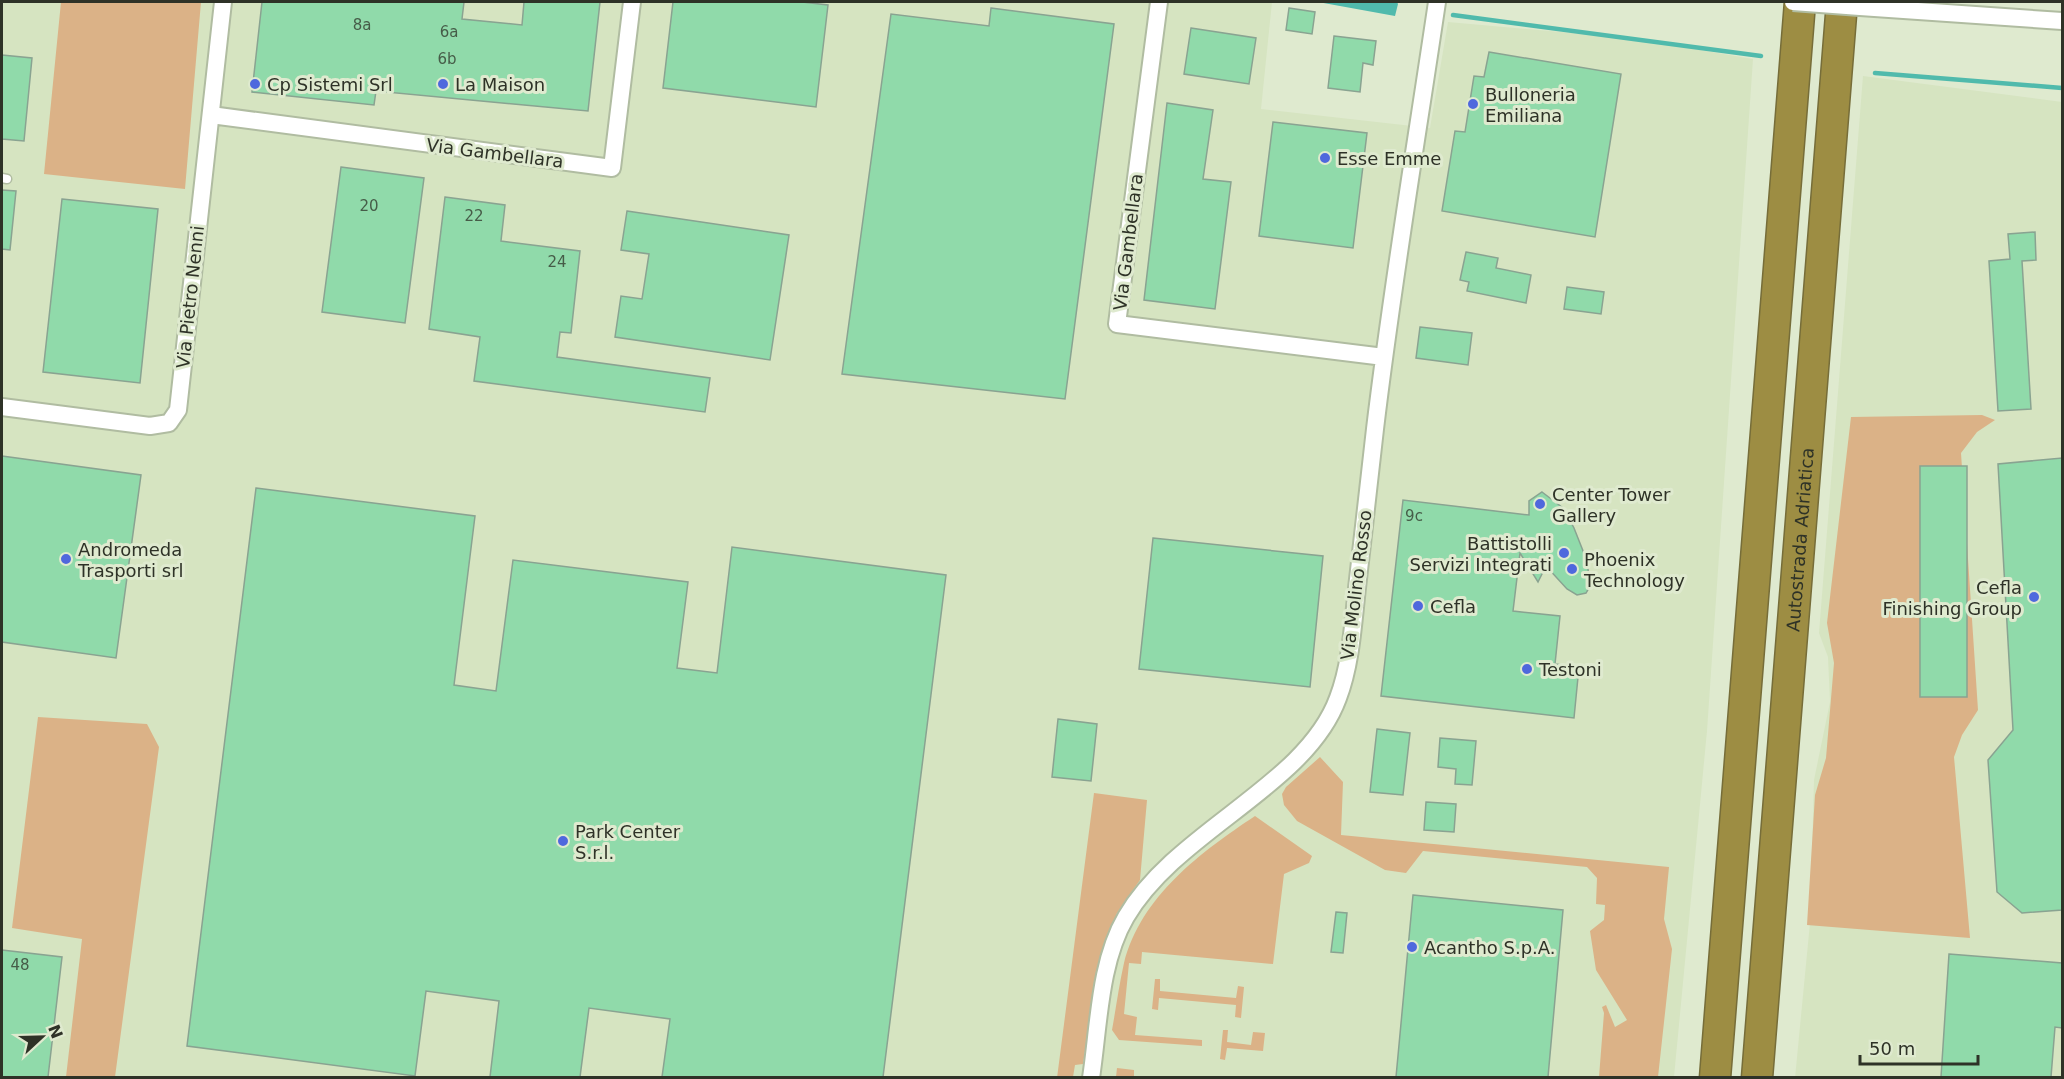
<svg xmlns="http://www.w3.org/2000/svg" width="2064" height="1079" viewBox="0 0 2064 1079" font-family="'DejaVu Sans',sans-serif">
  <style>
    .built { fill: #d6e4c1 }
    .green { fill: #dbb287 }
    .water { fill: #50baac }
    .lines { fill: none; stroke-linecap: round; stroke-linejoin: round }
    .stream { stroke: #50baac; stroke-width: 4.5 }
    .building { fill: #90daaa; stroke: #89a391; stroke-width: 1.5 }
    .lane-casing { stroke: #b0bca1; stroke-width: 11 }
    .street-casing { stroke: #b0bca1; stroke-width: 20 }
    .highway-casing { stroke: #766d39; stroke-width: 33 }
    .lane { stroke: #fff; stroke-width: 8 }
    .street { stroke: #fff; stroke-width: 16 }
    .highway { stroke: #9d8d43; stroke-width: 30 }
    .street-bridge-casing { stroke: #b0bca1; stroke-width: 20; stroke-linecap: butt }
    .street-bridge { stroke: #fff; stroke-width: 16 }
    .poi-dot { fill: #4f68dd; stroke: #dfeacf; stroke-width: 2 }
    .labels { text-anchor: middle; dominant-baseline: central; stroke-width: 6; stroke-linejoin: round; paint-order: stroke }
    .number-label { font-size: 15px; fill: #465c48 }
    .poi-label { font-size: 18px; fill: #2e3227; stroke: #dfeacf; text-anchor: start }
    .street-label { font-size: 18px; fill: #2e3227; stroke: #dfeacf }
  </style>
  <rect width="100%" height="100%" fill="#dfeacf"/>
  <path class="built" d="M2,2H1272L1261,109L1430,128L1448,22L1629,38L1753,59L1707,731L1674,1077L2,1078Z
    M1863,76L2062,102V1077L1795,1078L1810,923L1814,780L1830,702L1828,657L1819,633Z"/>
  <path class="green" d="M61,2H201L185,189L44,174Z
    M1982,415L1995,420L1977,432L1961,453L1978,710L1962,735L1954,757L1970,938L1807,925L1815,795L1826,758L1834,663L1827,623L1851,417Z
    M38,717L147,724L159,747L115,1077H66L82,939L12,928Z
    M1320,757L1343,782L1341,835L1669,867L1664,919L1672,949L1658,1077H1599L1604,1013L1602,1007L1606,1005L1615,1027L1627,1020L1596,970L1590,931L1604,920L1605,905L1596,904L1597,878L1587,867L1423,851L1406,873L1385,870L1297,821L1284,805L1282,794L1286,787Z
    M1094,793L1147,800L1140,880L1117,913L1098,967L1083,1064L1075,1065L1073,1077L1057,1078Z
    M1255,816L1312,856L1309,863L1284,874L1273,964L1142,952L1141,964L1129,963L1124,1014L1137,1017L1135,1035L1202,1040V1046L1119,1040L1112,1030C1116,1008 1119,985 1124,963C1141,896 1201,852 1255,816Z
    M1155,979H1160V991L1236,998L1238,986L1244,987L1241,1018L1235,1017L1236,1005L1159,998L1158,1010L1152,1009Z
    M1223,1030H1228L1227,1042L1251,1045L1253,1032L1265,1033L1263,1051L1227,1048L1225,1060L1220,1059Z
    M1117,1068L1134,1070V1077H1116Z"/>
  <path class="water" d="M1318,2H1397L1398,4L1395,16Z"/>
  <g class="lines">
    <path class="stream" d="M1453,15L1761,56
      M1875,73L2062,88"/>
  </g>
  <path class="building" d="M262,2H464L462,19L522,25L524,2H600L588,111L376,91L374,105L252,92Z
    M673,2H802L828,5L816,107L663,88Z
    M991,8L1114,24L1065,399L842,374L891,14L989,26Z
    M1289,8L1315,12L1312,34L1286,30Z
    M1191,28L1256,38L1249,84L1184,74Z
    M1334,36L1376,41L1373,65L1363,63L1360,92L1328,88Z
    M1489,52L1621,74L1595,237L1442,211L1455,131L1465,132L1474,76L1484,77Z
    M2,55L32,58L24,141L2,139Z
    M1167,103L1213,110L1203,179L1231,182L1215,309L1144,300Z
    M1273,122L1367,133L1353,248L1259,236Z
    M341,167L424,178L405,323L322,312Z
    M2,190L16,191L10,250L2,249Z
    M445,197L505,205L501,241L580,251L571,333L560,332L557,357L710,378L705,412L474,381L480,337L429,329Z
    M62,199L158,209L140,383L43,372Z
    M627,211L789,235L770,360L615,337L621,296L642,299L649,254L621,250Z
    M2035,232L2036,260L2022,261L2031,409L1998,411L1989,261L2010,259L2008,234Z
    M1466,252L1498,258L1496,268L1531,275L1526,303L1467,291L1469,282L1460,280Z
    M1567,287L1604,292L1601,314L1564,309Z
    M1420,327L1472,333L1468,365L1416,358Z
    M2,456L141,475L116,658L2,642Z
    M2062,458V910L2022,913L1997,892L1988,760L2013,730L1998,464Z
    M1920,466H1967V697H1920Z
    M256,488L475,516L454,685L496,691L513,560L688,582L677,668L717,673L732,547L946,575L883,1077H662L670,1019L589,1008L580,1077H490L499,1001L426,991L415,1076L187,1046Z
    M1542,492L1563,508L1574,528L1587,561L1590,586L1586,593L1577,595L1567,589L1546,566L1538,582L1520,553L1513,611L1560,616L1555,664L1579,667L1574,718L1381,696L1403,500L1529,515V501Z
    M1153,538L1323,556L1310,687L1139,669Z
    M1058,719L1097,724L1091,781L1052,777Z
    M1377,729L1410,733L1403,795L1370,792Z
    M1440,738L1476,741L1472,785L1455,784L1456,769L1438,767Z
    M1426,802L1456,804L1454,832L1424,830Z
    M1413,895L1563,910L1548,1077H1396Z
    M1336,912L1347,913L1343,953L1331,952Z
    M2,950L62,957L48,1077H2Z
    M1949,954L2062,963V1028L2055,1027L2051,1077H1941Z"/>
  <g class="lines">
    <g class="lane-casing">
      <path id="lane" d="M2,178L7,179"/>
    </g>
    <g class="street-casing">
      <path id="street" d="M1159,2L1117,324L1384,357
        M1860,7L2062,21
        M211,115L612,168L632,2
        M2,407L150,426L169,423L178,410L223,2
        M1091,1078C1099,1026 1099,963 1126,917C1177,830 1306,786 1338,698C1351,664 1353,624 1357,588C1363,535 1369,482 1375,429C1392,286 1416,144 1437,2"/>
    </g>
    <g class="highway-casing">
      <g id="highway">
        <path d="M1715,1078L1800,2"/>
        <path id="s1" d="M1757,1078L1842,2"/>
      </g>
    </g>
    <use href="#lane" class="lane"/>
    <use href="#street" class="street"/>
    <use href="#highway" class="highway"/>
    <g class="street-bridge-casing">
      <path id="street-bridge" d="M1793,2L1860,7"/>
    </g>
    <use href="#street-bridge" class="street-bridge"/>
  </g>
  <g class="poi-dot">
    <circle cx="255" cy="84" r="6"/>
    <circle cx="443" cy="84" r="6"/>
    <circle cx="1473" cy="104" r="6"/>
    <circle cx="1325" cy="158" r="6"/>
    <circle cx="1540" cy="504" r="6"/>
    <circle cx="1564" cy="553" r="6"/>
    <circle cx="66" cy="559" r="6"/>
    <circle cx="1572" cy="569" r="6"/>
    <circle cx="2034" cy="597" r="6"/>
    <circle cx="1418" cy="606" r="6"/>
    <circle cx="1527" cy="669" r="6"/>
    <circle cx="563" cy="841" r="6"/>
    <circle cx="1412" cy="947" r="6"/>
  </g>
  <g class="labels">
    <g class="number-label">
      <text x="362" y="25">8a</text>
      <text x="449" y="32">6a</text>
      <text x="447" y="59">6b</text>
      <text x="369" y="206">20</text>
      <text x="474" y="216">22</text>
      <text x="557" y="262">24</text>
      <text x="1414" y="516">9c</text>
      <text x="20" y="965">48</text>
    </g>
    <g class="poi-label">
      <text x="267" y="84">Cp Sistemi Srl</text>
      <text x="455" y="84">La Maison</text>
      <text x="1485" y="94">Bulloneria<tspan x="1485" dy="21">Emiliana</tspan></text>
      <text x="1337" y="158">Esse Emme</text>
      <text x="1552" y="494">Center Tower<tspan x="1552" dy="21">Gallery</tspan></text>
      <text x="1552" y="543" text-anchor="end">Battistolli<tspan x="1552" dy="21">Servizi Integrati</tspan></text>
      <text x="78" y="549">Andromeda<tspan x="78" dy="21">Trasporti srl</tspan></text>
      <text x="1584" y="559">Phoenix<tspan x="1584" dy="21">Technology</tspan></text>
      <text x="2022" y="587" text-anchor="end">Cefla<tspan x="2022" dy="21">Finishing Group</tspan></text>
      <text x="1430" y="606">Cefla</text>
      <text x="1539" y="669">Testoni</text>
      <text x="575" y="831">Park Center<tspan x="575" dy="21">S.r.l.</tspan></text>
      <text x="1424" y="947">Acantho S.p.A.</text>
    </g>
    <g class="street-label">
      <text transform="translate(495 153) rotate(7)">Via Gambellara</text>
      <text transform="translate(1128 242) rotate(-83)">Via Gambellara</text>
      <text transform="translate(190 297) rotate(-84)">Via Pietro Nenni</text>
      <text stroke="none"><textPath href="#s1" startOffset="540">Autostrada Adriatica</textPath></text>
      <text transform="translate(1356 585) rotate(-83)">Via Molino Rosso</text>
    </g>
  </g>
  <rect width="2064" height="1079" fill="none" stroke="#2e3227" stroke-width="6"/>
  <g transform="translate(42 1037) rotate(68)" stroke="#dfeacf" stroke-width="4.5" paint-order="stroke">
  <path d="M0-4.5L10 22L0 15L-10 22Z" fill="#2e3227"/>
  <text y="-9" font-size="16" font-weight="bold" text-anchor="middle" fill="#2e3227">N</text>
  </g>
  <path d="M1860 1055v9h118v-9" fill="none" stroke="#2e3227" stroke-width="3"/>
  <text x="1869" y="1055" font-size="18" fill="#2e3227" stroke="#dfeacf" stroke-width="4.5" paint-order="stroke">50 m</text>
</svg>
